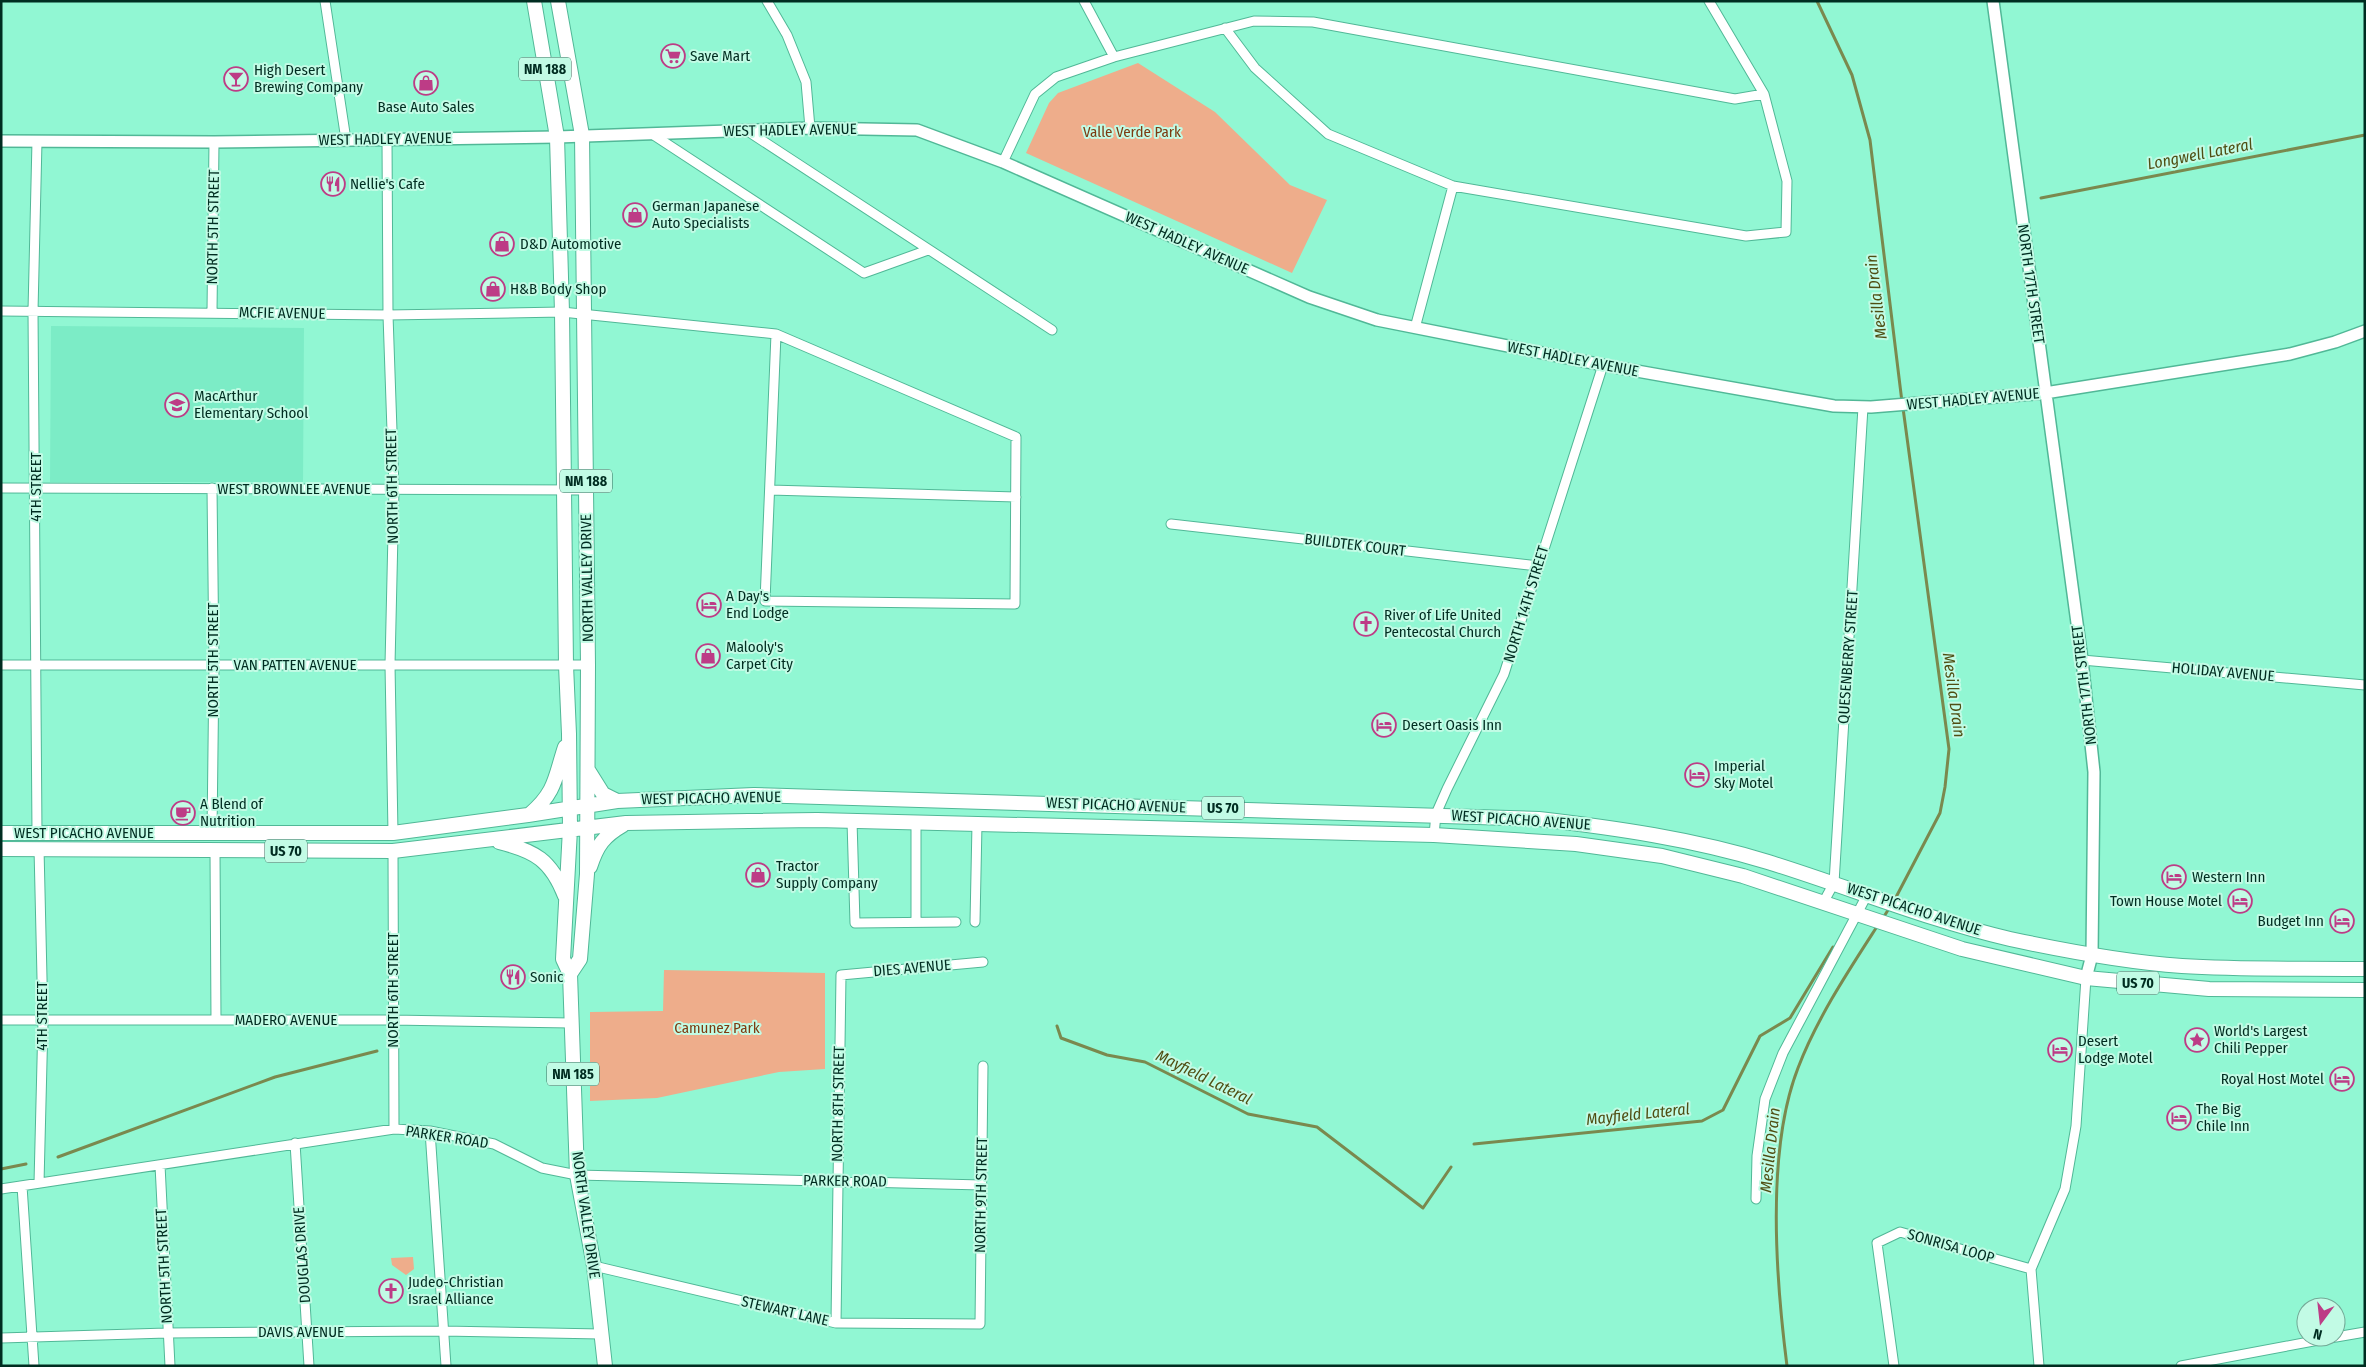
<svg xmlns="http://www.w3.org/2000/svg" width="2366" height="1367" viewBox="0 0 2366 1367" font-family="'Fira Sans Condensed',sans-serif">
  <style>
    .built { fill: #7cecc6 }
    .green { fill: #eead8b }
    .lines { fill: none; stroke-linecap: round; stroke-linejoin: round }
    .stream { stroke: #7a894e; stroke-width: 3 }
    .minor-casing { stroke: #51b897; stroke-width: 11 }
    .tertiary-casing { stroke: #51b897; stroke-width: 14 }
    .primary-casing { stroke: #51b897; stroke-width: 16 }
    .minor { stroke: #fff; stroke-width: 9 }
    .tertiary { stroke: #fff; stroke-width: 11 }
    .primary { stroke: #fff; stroke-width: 14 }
    .labels { text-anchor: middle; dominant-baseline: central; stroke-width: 4; stroke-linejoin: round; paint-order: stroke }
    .shield { fill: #c2fbe5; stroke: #3a6b5c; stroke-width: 1 }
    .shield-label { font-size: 14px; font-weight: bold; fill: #002d21 }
    .poi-label { font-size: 15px; fill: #002d21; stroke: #c2fbe5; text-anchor: start }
    .street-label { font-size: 15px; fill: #002d21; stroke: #c2fbe5 }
    .park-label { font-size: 15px; fill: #7c3b11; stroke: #c2fbe5 }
    .water-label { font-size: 16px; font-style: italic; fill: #4f4e13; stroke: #c2fbe5 }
  </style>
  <rect width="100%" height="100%" fill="#91f7d3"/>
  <path class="built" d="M51,326L304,328L303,482H50Z"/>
  <path class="green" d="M1138,63L1215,112L1290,185L1327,200L1292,273L1026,153L1049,103L1058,93Z
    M664,970L825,973V1069L779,1072L657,1098L590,1101V1012L663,1011Z
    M413,1257L414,1269L406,1275L392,1265L391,1258Z"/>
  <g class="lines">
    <path class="stream" d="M1817,1L1852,75L1870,140L1902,402
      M2041,198L2365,135
      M1894,901L1940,813L1945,787L1949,749L1903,408
      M1883,918L1890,907
      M1057,1026L1061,1038L1107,1055L1145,1062L1248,1114L1317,1127L1423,1208L1451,1167
      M1474,1144L1702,1121L1723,1110L1760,1036L1790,1018L1833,947
      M58,1157L275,1077L377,1051
      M1,1169L26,1164
      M1787,1366C1776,1280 1766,1150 1798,1068C1817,1018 1849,970 1878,925"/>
    <g class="minor-casing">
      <path id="minor" d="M325,1L346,140
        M767,1L787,35L806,82L810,128
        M1084,1L1114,57L1254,21L1313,22L1735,99L1764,94
        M1225,28L1255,68L1328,134L1453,186L1746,236L1786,232L1787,181L1764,94L1709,1
        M746,130L1052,330
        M652,134L864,273L928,250
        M387,139L388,315L394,489L390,665L393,833
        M1003,162L1035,94L1056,77L1114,57
        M1,311L388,315L562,312L776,334L1016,437L1015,604L765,601L776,334
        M212,312L214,142
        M1415,328L1453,186
        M1,488L586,490
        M770,490L1016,497
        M1171,524L1538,566
        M2082,660L2365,685
        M1,665H588
        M852,821L855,923L956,922
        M37,833L33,311L37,141
        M212,833L214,665L212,488
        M1434,835L1436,814L1447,789L1504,674L1603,365
        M215,851L216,1019
        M393,851L394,1129
        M1823,903L1834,883L1863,407
        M916,922V822
        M975,922L977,824
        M1,1020H392L571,1023
        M430,1131L446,1366
        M295,1143L309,1366
        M160,1165L170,1366
        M39,1183L43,1021L39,848
        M22,1186L34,1366
        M1,1189L394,1129L430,1131L494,1144L542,1168L577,1175L982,1185
        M1756,1199L1757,1156L1765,1099L1783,1053L1867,895
        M594,1266L836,1323L980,1324L983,1066
        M836,1323L841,975L983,962
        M2336,1337L2365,1332
        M1,1338L167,1333L443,1331L601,1334
        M1894,1366L1877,1243L1900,1232L2031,1269
        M2039,1366L2031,1269L2065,1189L2076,1126L2086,978
        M2181,1366L2335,1337"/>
    </g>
    <g class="tertiary-casing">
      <path id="tertiary" d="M1993,1L2082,660L2094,772L2092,955L2086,978
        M1,141L214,142L557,137L810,128L917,130L1003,162L1309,297L1377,320L1603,365L1834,406L1871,407L2045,393L2290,354L2335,342L2365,331"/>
    </g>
    <g class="primary-casing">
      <path id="primary" d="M534,1L557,137L562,312L566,665L569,734L570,829L563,959L570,974L577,1175L594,1266L605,1366
        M558,1L582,135L588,665L587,874L580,959L570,974
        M588,770L603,794L617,801
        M530,814C556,792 555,777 565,747
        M1,833H393L528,815L617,801L754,795L1539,819C1616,828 1693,839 1768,862C1849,887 1928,920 2010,939C2066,951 2125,962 2182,966C2243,970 2304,968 2365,969
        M499,842C535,851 551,860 565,896
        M1,849L393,851L626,823L817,820L1434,835L1576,844L1662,856L1743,876L1962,949L2086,978L2209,989L2365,990
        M590,867C597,845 604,836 623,825"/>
    </g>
    <use href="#minor" class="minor"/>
    <use href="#tertiary" class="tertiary"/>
    <use href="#primary" class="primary"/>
  </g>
  <defs>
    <g id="supermarket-ring" transform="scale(1.25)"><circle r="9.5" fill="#c2fbe5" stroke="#bd3c86" stroke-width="1.5"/><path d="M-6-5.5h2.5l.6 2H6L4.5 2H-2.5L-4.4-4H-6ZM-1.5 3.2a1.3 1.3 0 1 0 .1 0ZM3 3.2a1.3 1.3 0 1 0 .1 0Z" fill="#bd3c86"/></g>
    <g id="bar-ring" transform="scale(1.25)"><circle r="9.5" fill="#c2fbe5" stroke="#bd3c86" stroke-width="1.5"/><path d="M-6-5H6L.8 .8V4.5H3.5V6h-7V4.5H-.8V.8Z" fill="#bd3c86"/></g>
    <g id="shop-ring" transform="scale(1.25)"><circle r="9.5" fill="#c2fbe5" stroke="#bd3c86" stroke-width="1.5"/><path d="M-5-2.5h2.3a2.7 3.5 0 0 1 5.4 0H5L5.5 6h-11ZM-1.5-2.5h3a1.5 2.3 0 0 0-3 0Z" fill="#bd3c86"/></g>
    <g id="restaurant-ring" transform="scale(1.25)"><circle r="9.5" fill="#c2fbe5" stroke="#bd3c86" stroke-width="1.5"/><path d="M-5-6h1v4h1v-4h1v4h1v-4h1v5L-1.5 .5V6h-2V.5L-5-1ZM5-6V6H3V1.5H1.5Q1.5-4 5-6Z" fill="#bd3c86"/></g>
    <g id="school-ring" transform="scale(1.25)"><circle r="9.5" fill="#c2fbe5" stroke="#bd3c86" stroke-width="1.5"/><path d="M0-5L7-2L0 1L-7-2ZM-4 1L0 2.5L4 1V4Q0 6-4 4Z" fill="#bd3c86"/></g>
    <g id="hotel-ring" transform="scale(1.25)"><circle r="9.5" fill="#c2fbe5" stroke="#bd3c86" stroke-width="1.5"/><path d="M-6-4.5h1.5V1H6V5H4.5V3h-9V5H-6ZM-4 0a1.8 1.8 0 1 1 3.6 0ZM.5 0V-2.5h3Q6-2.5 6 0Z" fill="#bd3c86"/></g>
    <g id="church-ring" transform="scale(1.25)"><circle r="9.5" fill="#c2fbe5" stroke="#bd3c86" stroke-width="1.5"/><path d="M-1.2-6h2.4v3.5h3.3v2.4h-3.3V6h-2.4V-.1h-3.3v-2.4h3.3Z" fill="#bd3c86"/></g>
    <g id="cafe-ring" transform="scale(1.25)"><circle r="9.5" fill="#c2fbe5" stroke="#bd3c86" stroke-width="1.5"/><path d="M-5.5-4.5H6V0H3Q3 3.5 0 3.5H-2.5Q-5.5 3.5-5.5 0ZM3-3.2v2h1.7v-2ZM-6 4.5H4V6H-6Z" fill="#bd3c86"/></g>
    <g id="sight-ring" transform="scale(1.25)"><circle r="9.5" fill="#c2fbe5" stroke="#bd3c86" stroke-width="1.5"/><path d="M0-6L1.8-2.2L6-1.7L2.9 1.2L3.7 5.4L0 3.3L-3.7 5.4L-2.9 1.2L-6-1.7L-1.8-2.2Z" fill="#bd3c86"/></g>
  </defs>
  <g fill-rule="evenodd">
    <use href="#supermarket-ring" x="673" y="56"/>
    <use href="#bar-ring" x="236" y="79"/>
    <use href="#shop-ring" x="426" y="83"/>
    <use href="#restaurant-ring" x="333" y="184"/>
    <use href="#shop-ring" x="635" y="215"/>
    <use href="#shop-ring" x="502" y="244"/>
    <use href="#shop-ring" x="493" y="289"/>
    <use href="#school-ring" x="177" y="405"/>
    <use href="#hotel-ring" x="709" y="605"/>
    <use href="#church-ring" x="1366" y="624"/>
    <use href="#shop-ring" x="708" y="656"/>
    <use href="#hotel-ring" x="1384" y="725"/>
    <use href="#hotel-ring" x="1697" y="775"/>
    <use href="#cafe-ring" x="183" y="813"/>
    <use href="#shop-ring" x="758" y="875"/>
    <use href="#hotel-ring" x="2174" y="877"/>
    <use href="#hotel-ring" x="2240" y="901"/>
    <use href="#hotel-ring" x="2342" y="921"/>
    <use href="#restaurant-ring" x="513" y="977"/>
    <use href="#sight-ring" x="2197" y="1040"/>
    <use href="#hotel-ring" x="2060" y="1050"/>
    <use href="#hotel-ring" x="2342" y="1079"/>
    <use href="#hotel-ring" x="2179" y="1118"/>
    <use href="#church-ring" x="391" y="1291"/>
  </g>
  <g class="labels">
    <g class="shield">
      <rect x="519" y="57.5" width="52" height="23" rx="4"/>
      <rect x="560" y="469.5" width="52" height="23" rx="4"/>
      <rect x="1202" y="796.5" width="42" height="23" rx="4"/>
      <rect x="265" y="839.5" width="42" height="23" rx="4"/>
      <rect x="2117" y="971.5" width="42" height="23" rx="4"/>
      <rect x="547" y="1062.5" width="52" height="23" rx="4"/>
    </g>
    <g class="shield-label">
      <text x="545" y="69">NM 188</text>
      <text x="586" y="481">NM 188</text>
      <text x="1223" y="808">US 70</text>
      <text x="286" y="851">US 70</text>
      <text x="2138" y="983">US 70</text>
      <text x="573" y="1074">NM 185</text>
    </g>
    <g class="poi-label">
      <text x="690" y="56">Save Mart</text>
      <text x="254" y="70">High Desert<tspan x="254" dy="17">Brewing Company</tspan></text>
      <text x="426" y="107" text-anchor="middle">Base Auto Sales</text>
      <text x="350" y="184">Nellie's Cafe</text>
      <text x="652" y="206">German Japanese<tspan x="652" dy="17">Auto Specialists</tspan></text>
      <text x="520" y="244">D&amp;D Automotive</text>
      <text x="510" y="289">H&amp;B Body Shop</text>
      <text x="194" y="396">MacArthur<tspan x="194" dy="17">Elementary School</tspan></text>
      <text x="726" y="596">A Day's<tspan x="726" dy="17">End Lodge</tspan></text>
      <text x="1384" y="615">River of Life United<tspan x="1384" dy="17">Pentecostal Church</tspan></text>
      <text x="726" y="647">Malooly's<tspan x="726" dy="17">Carpet City</tspan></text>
      <text x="1402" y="725">Desert Oasis Inn</text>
      <text x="1714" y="766">Imperial<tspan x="1714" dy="17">Sky Motel</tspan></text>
      <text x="200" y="804">A Blend of<tspan x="200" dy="17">Nutrition</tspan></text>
      <text x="776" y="866">Tractor<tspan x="776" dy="17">Supply Company</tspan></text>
      <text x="2192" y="877">Western Inn</text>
      <text x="2222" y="901" text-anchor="end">Town House Motel</text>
      <text x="2324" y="921" text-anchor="end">Budget Inn</text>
      <text x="530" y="977">Sonic</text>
      <text x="2214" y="1031">World's Largest<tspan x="2214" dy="17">Chili Pepper</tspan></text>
      <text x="2078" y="1041">Desert<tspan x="2078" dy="17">Lodge Motel</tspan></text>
      <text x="2324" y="1079" text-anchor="end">Royal Host Motel</text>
      <text x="2196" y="1109">The Big<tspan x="2196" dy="17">Chile Inn</tspan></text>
      <text x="408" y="1282">Judeo-Christian<tspan x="408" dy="17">Israel Alliance</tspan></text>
    </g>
    <g class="street-label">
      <text transform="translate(790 130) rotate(-1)">WEST HADLEY AVENUE</text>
      <text transform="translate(385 139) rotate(-1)">WEST HADLEY AVENUE</text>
      <text transform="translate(213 227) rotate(-89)">NORTH 5TH STREET</text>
      <text transform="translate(1187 243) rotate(24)">WEST HADLEY AVENUE</text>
      <text transform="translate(2031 284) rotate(82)">NORTH 17TH STREET</text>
      <text transform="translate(282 313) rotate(1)">MCFIE AVENUE</text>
      <text transform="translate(1573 359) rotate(11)">WEST HADLEY AVENUE</text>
      <text transform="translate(1973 399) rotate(-5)">WEST HADLEY AVENUE</text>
      <text transform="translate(392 486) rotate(-91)">NORTH 6TH STREET</text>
      <text transform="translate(36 487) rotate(-90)">4TH STREET</text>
      <text x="294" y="489">WEST BROWNLEE AVENUE</text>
      <text transform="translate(1355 545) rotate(7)">BUILDTEK COURT</text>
      <text transform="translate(587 578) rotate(-91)">NORTH VALLEY DRIVE</text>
      <text transform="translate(1526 604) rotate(-73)">NORTH 14TH STREET</text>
      <text transform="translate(1848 657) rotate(-86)">QUESENBERRY STREET</text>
      <text transform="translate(213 660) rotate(-90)">NORTH 5TH STREET</text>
      <text x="295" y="665">VAN PATTEN AVENUE</text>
      <text transform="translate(2223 672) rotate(5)">HOLIDAY AVENUE</text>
      <text transform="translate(2084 685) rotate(-97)">NORTH 17TH STREET</text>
      <text transform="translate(711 798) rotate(-1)">WEST PICACHO AVENUE</text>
      <text transform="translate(1116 805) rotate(2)">WEST PICACHO AVENUE</text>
      <text transform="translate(1521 820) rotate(4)">WEST PICACHO AVENUE</text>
      <text x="84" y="833">WEST PICACHO AVENUE</text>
      <text transform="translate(1914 909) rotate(18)">WEST PICACHO AVENUE</text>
      <text transform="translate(912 968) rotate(-5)">DIES AVENUE</text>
      <text transform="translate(393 990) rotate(-90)">NORTH 6TH STREET</text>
      <text transform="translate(42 1016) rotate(-90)">4TH STREET</text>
      <text x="286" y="1020">MADERO AVENUE</text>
      <text transform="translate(838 1104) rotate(-89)">NORTH 8TH STREET</text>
      <text transform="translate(447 1137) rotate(9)">PARKER ROAD</text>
      <text transform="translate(845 1181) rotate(1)">PARKER ROAD</text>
      <text transform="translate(981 1195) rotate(-89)">NORTH 9TH STREET</text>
      <text transform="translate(586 1215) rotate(82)">NORTH VALLEY DRIVE</text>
      <text transform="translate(1951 1246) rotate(16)">SONRISA LOOP</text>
      <text transform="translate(302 1255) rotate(-94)">DOUGLAS DRIVE</text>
      <text transform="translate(164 1266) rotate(-93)">NORTH 5TH STREET</text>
      <text transform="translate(785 1311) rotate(13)">STEWART LANE</text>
      <text x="301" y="1332">DAVIS AVENUE</text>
    </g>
    <g class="park-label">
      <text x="1132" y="132">Valle Verde Park</text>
      <text x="717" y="1028">Camunez Park</text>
    </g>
    <g class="water-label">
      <text transform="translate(2200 154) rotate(-11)">Longwell Lateral</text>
      <text transform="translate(1876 297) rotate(-97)">Mesilla Drain</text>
      <text transform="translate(1954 695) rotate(82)">Mesilla Drain</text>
      <text transform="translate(1204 1077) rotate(26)">Mayfield Lateral</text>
      <text transform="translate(1638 1114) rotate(-6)">Mayfield Lateral</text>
      <text transform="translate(1770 1150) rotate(-84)">Mesilla Drain</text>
    </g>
  </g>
  <rect width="2366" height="1367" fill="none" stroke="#002d21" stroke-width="5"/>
  <g transform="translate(2321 1322) rotate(195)"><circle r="24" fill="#c2fbe5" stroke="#74a997"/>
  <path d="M0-4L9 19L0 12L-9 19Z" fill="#bd3c86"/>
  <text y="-8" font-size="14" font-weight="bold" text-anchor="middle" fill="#002d21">N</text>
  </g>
</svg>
